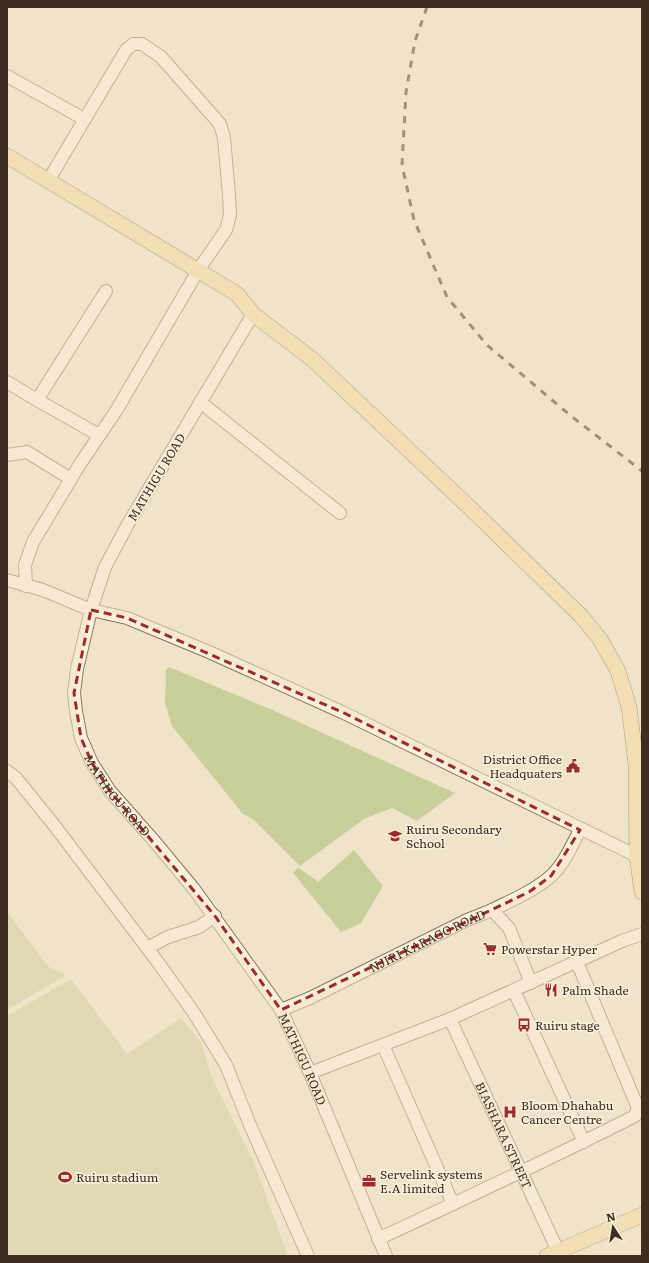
<svg xmlns="http://www.w3.org/2000/svg" width="649" height="1263" viewBox="0 0 649 1263" font-family="Literata,serif">
  <style>
    .green { fill: #c9cf9b }
    .lines { fill: none; stroke-linecap: round; stroke-linejoin: round }
    .minor-casing { stroke: #8d765c; stroke-width: 14 }
    .major-casing { stroke: #5b4430; stroke-width: 16 }
    .minor { stroke: #faf1dc; stroke-width: 12 }
    .major { stroke: #f3d9a0; stroke-width: 15 }
    .rail { stroke: #3d2e20; stroke-width: 3; stroke-dasharray: 7 7; stroke-linecap: butt }
    .marked { fill: none; stroke: #9e2a2b; stroke-width: 3; stroke-dasharray: 8 5; stroke-linejoin: round }
    .labels { text-anchor: middle; dominant-baseline: central; stroke-width: 3.5; stroke-linejoin: round; paint-order: stroke }
    .street-label { font-size: 12px; fill: #3d2e20; stroke: #f7eed8 }
    .poi-label { font-size: 12px; fill: #3d2e20; stroke: #f7eed8; text-anchor: start }
  </style>
  <rect width="100%" height="100%" fill="#f0e4c8"/>
  <path class="green" d="M169,667L270,709L455,793L417,821L392,808L364,819L300,866L253,819L243,814L172,726L165,703L166,670Z
    M354,850L383,886L361,923L341,932L293,873L298,867L318,882Z
    M7,912L49,967L66,975L7,1010Z
    M71,979L127,1054L181,1018L201,1042L212,1078L253,1160L288,1256H7V1016Z"/>
  <g class="lines">
    <g class="minor-casing">
      <g id="minor">
        <path d="M7,76L84,119"/>
        <path id="s1" d="M253,314L128,524L105,567L91,610L77,669L74,693L76,711L81,738L92,763L110,791L155,842L194,889L281,1010L310,1073L386,1256"/>
        <path d="M7,382L37,400"/>
        <path d="M200,402L340,513"/>
        <path d="M99,435L37,400L106,291"/>
        <path d="M7,455L27,452L71,479"/>
        <path d="M7,580L43,590L91,610L127,618L209,652L344,713L637,856"/>
        <path d="M26,586L25,565L33,542L80,464L116,411L199,269L226,230L230,215L229,195L224,138L220,124L161,57L142,44H133L126,50L48,181"/>
        <path d="M7,771L16,778L54,825L157,961L194,1013L226,1065L250,1125L308,1256"/>
        <path d="M492,910C512,900 534,891 551,876C564,864 572,845 580,830"/>
        <path d="M147,948L168,937L199,927L215,916"/>
        <path d="M577,962L638,1108"/>
        <path d="M514,991L584,1142"/>
        <path id="s2" d="M281,1010L310,998L467,920L492,910L509,928L531,983"/>
        <path id="s3" d="M450,1019L558,1251"/>
        <path d="M383,1045L453,1204"/>
        <path d="M310,1073L450,1019L622,941L642,934"/>
        <path d="M378,1239C464,1199 550,1159 635,1116L638,1108L642,1106"/>
      </g>
    </g>
    <g class="major-casing">
      <path id="major" d="M7,156L237,294L253,314L312,359L467,505L581,616L600,639L618,671L629,707L636,764L637,856L642,892
        M547,1256L642,1215"/>
    </g>
    <use href="#minor" class="minor"/>
    <use href="#major" class="major"/>
    <path class="rail" d="M427,7L415,41L406,92L402,165L414,220L447,297L487,345L571,416L642,471"/>
  </g>
  <path d="M0 0H649V1263H0ZM91,610L127,618L344,713L580,830L551,876L529,892L281,1010L215,916L110,791L92,763L81,738L74,693Z" fill="#f0e4c8" fill-opacity=".55" fill-rule="evenodd"/>
  <path class="marked" d="M91,610L127,618L344,713L580,830L551,876L529,892L281,1010L215,916L110,791L92,763L81,738L74,693Z"/>
  <defs>
    <g id="civic-bare" transform="scale(1.08)"><path d="M-.6-6.5H3V-4.5H.6V-3L4-1V1h2V6H-6V1h2V-1L-.6-3ZM-1.2 2.5V6h2.4V2.5Z" fill="#9e2a2b" stroke="#f7eed8" stroke-width="2.5" paint-order="stroke"/></g>
    <g id="school-bare" transform="scale(1.08)"><path d="M0-5L7-2L0 1L-7-2ZM-4 1L0 2.5L4 1V4Q0 6-4 4Z" fill="#9e2a2b" stroke="#f7eed8" stroke-width="2.5" paint-order="stroke"/></g>
    <g id="supermarket-bare" transform="scale(1.08)"><path d="M-6-5.5h2.5l.6 2H6L4.5 2H-2.5L-4.4-4H-6ZM-1.5 3.2a1.3 1.3 0 1 0 .1 0ZM3 3.2a1.3 1.3 0 1 0 .1 0Z" fill="#9e2a2b" stroke="#f7eed8" stroke-width="2.5" paint-order="stroke"/></g>
    <g id="restaurant-bare" transform="scale(1.08)"><path d="M-5-6h1v4h1v-4h1v4h1v-4h1v5L-1.5 .5V6h-2V.5L-5-1ZM5-6V6H3V1.5H1.5Q1.5-4 5-6Z" fill="#9e2a2b" stroke="#f7eed8" stroke-width="2.5" paint-order="stroke"/></g>
    <g id="bus-bare" transform="scale(1.08)"><path d="M-5-6H5V4H4V6H2V4H-2V6H-4V4H-5ZM-3.5-4V0h7V-4ZM-3.5 1.2v1.5H-2V1.2ZM2 1.2v1.5H3.5V1.2Z" fill="#9e2a2b" stroke="#f7eed8" stroke-width="2.5" paint-order="stroke"/></g>
    <g id="hospital-bare" transform="scale(1.08)"><path d="M-5-5h3v3.5h4V-5h3V5h-3V1.5h-4V5h-3Z" fill="#9e2a2b" stroke="#f7eed8" stroke-width="2.5" paint-order="stroke"/></g>
    <g id="stadium-bare" transform="scale(1.08)"><path d="M0-5a6.5 5 0 1 0 0 10a6.5 5 0 1 0 0-10ZM-3.5-1.8h7v3.6h-7Z" fill="#9e2a2b" stroke="#f7eed8" stroke-width="2.5" paint-order="stroke"/></g>
    <g id="office-bare" transform="scale(1.08)"><path d="M-6-3h4V-5.5h4V-3h4V5H-6ZM-1-4.5V-3h2v-1.5ZM-6 0V1H6V0Z" fill="#9e2a2b" stroke="#f7eed8" stroke-width="2.5" paint-order="stroke"/></g>
  </defs>
  <g fill-rule="evenodd">
    <use href="#civic-bare" x="573" y="766"/>
    <use href="#school-bare" x="395" y="836"/>
    <use href="#supermarket-bare" x="490" y="949"/>
    <use href="#restaurant-bare" x="551" y="990"/>
    <use href="#bus-bare" x="524" y="1025"/>
    <use href="#hospital-bare" x="510" y="1112"/>
    <use href="#stadium-bare" x="65" y="1177"/>
    <use href="#office-bare" x="369" y="1181"/>
  </g>
  <g class="labels">
    <g class="street-label">
      <text transform="translate(156 477) rotate(-59)">MATHIGU ROAD</text>
      <text stroke="none"><textPath href="#s1" startOffset="537">MATHIGU ROAD</textPath></text>
      <text stroke="none"><textPath href="#s2" startOffset="162">NJIRI KARAGO ROAD</textPath></text>
      <text stroke="none"><textPath href="#s1" startOffset="861">MATHIGU ROAD</textPath></text>
      <text stroke="none"><textPath href="#s3" startOffset="128">BIASHARA STREET</textPath></text>
    </g>
    <g class="poi-label">
      <text x="562" y="759" text-anchor="end">District Office<tspan x="562" dy="14">Headquaters</tspan></text>
      <text x="406" y="829">Ruiru Secondary<tspan x="406" dy="14">School</tspan></text>
      <text x="501" y="949">Powerstar Hyper</text>
      <text x="562" y="990">Palm Shade</text>
      <text x="535" y="1025">Ruiru stage</text>
      <text x="521" y="1105">Bloom Dhahabu<tspan x="521" dy="14">Cancer Centre</tspan></text>
      <text x="380" y="1174">Servelink systems<tspan x="380" dy="14">E.A limited</tspan></text>
      <text x="76" y="1177">Ruiru stadium</text>
    </g>
  </g>
  <rect width="649" height="1263" fill="none" stroke="#3d2e20" stroke-width="16"/>
  <g transform="translate(613 1227) rotate(348)" stroke="#f7eed8" stroke-width="3" paint-order="stroke">
  <path d="M0-3L7 15L0 10L-7 15Z" fill="#3d2e20"/>
  <text y="-6" font-size="11" font-weight="bold" text-anchor="middle" fill="#3d2e20">N</text>
  </g>
</svg>
